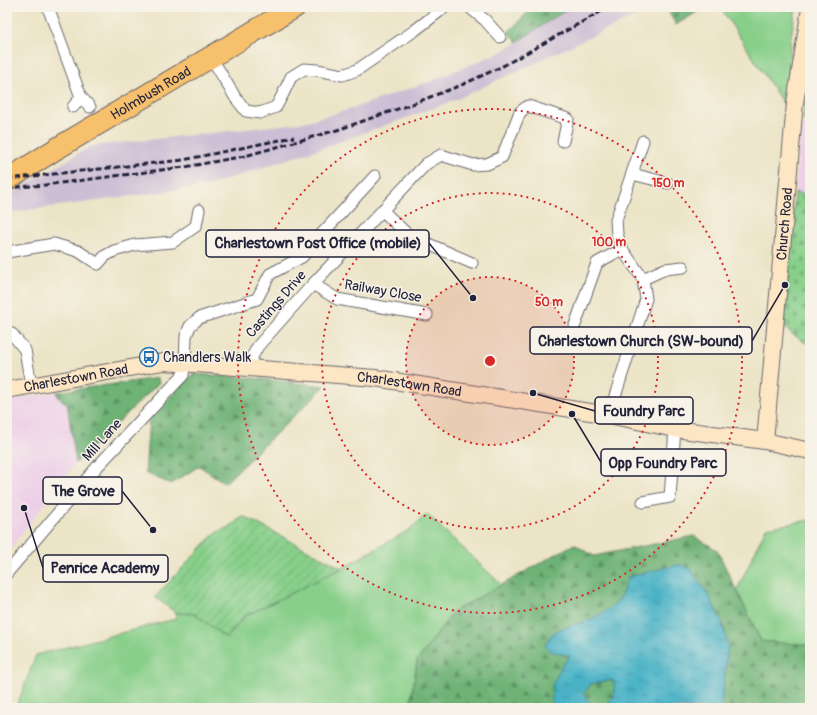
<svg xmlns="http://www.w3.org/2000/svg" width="817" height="715" viewBox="0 0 817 715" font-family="Pangolin,sans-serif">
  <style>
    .built { fill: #edd0e8 }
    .railway { fill: #ccbed4 }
    .grass { fill: #88cf8a; stroke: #557862 }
    .forest { fill: url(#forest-firs); stroke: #486a58 }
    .cemetery { fill: url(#cemetery-stones); stroke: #557862 }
    .garden { fill: url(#garden-furrows); stroke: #557862 }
    .water { fill: url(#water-ripples); stroke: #356a80; fill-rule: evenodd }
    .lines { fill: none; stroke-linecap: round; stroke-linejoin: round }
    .street-casing { stroke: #69666c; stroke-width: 13 }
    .secondary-casing { stroke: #69666c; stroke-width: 18 }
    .highway-casing { stroke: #69666c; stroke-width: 23 }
    .street { stroke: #fff; stroke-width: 11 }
    .secondary { stroke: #fce6c4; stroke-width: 16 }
    .highway { stroke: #f7c06c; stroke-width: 21 }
    .rail { stroke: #22223b; stroke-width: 3; stroke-dasharray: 6 3; stroke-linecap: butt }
    .ring { fill: none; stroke: #d62828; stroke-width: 2; stroke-dasharray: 2 4 }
    .labels { text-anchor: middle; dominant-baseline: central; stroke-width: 3; stroke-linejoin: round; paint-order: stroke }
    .street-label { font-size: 14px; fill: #22223b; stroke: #f7f3e8 }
    .poi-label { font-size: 14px; fill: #22223b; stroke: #f7f3e8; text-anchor: start }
    .centre { fill: #d62828; stroke: #f7f3e8; stroke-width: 2 }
    .ring-label { font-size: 12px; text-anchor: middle; font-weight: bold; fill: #d62828; stroke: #f7f3e8; stroke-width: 3; stroke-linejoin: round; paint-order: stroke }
    .leader { fill: none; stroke: #22223b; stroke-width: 1.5 }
    .callout-dot { fill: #22223b; stroke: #f7f3e8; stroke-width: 1.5 }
    .callout { fill: #f7f3e8; stroke: #22223b; stroke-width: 1.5 }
    .callout-label { font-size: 15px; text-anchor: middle; font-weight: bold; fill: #22223b }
  </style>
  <defs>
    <pattern id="forest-firs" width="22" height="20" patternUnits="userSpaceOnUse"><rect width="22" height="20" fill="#6eb276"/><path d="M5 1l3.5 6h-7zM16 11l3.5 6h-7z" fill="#5a9062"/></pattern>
    <pattern id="cemetery-stones" width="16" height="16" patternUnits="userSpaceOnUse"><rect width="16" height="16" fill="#88cf8a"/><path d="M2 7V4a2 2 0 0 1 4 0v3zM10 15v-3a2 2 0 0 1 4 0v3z" fill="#75b178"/></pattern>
    <pattern id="garden-furrows" width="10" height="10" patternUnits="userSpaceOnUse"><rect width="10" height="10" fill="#88cf8a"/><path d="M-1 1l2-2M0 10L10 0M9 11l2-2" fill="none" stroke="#75b178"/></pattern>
    <pattern id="water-ripples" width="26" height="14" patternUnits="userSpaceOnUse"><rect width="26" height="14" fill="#48b2c6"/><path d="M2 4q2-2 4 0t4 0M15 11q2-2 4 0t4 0" fill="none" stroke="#3c90a2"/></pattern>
  </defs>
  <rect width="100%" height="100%" fill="#f7f3e8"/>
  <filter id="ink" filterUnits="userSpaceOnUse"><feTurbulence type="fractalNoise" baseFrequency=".025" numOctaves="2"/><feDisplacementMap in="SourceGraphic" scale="8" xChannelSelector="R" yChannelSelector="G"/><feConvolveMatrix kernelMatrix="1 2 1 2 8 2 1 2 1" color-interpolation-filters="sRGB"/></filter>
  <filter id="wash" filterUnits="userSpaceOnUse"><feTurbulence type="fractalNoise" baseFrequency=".012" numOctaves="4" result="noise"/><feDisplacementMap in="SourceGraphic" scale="16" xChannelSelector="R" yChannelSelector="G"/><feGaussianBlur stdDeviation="0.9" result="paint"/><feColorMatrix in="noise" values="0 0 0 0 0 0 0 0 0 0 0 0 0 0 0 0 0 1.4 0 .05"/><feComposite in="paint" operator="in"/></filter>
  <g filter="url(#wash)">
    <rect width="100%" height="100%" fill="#ece4c6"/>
    <path class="built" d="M804,121H810V196L795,192L799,145Z
      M56,392L58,397L61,400L67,403L76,463L7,553V401Z"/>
    <path class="railway" d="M570,7H655L455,100L331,145L206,186L7,213V196L91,146L300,123L348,110L431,81L501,52L517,42Z"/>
    <path class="grass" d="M720,7H796L791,37L786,108Z
      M427,514L502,585L453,612L417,661L410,708H16L36,655L175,619L176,613L195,614L227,638L245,616L342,568L409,530Z
      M810,520V645L761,641L737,590L766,528Z"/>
    <path class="forest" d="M533,7H570L517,42L508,32Z
      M666,7H705L676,25Z
      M810,48V121H804V85Z
      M193,374L253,378L325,386L225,483L199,466L171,484L145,473L149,418Z
      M158,378L159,383L76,463L67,403C61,400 58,398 56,392Z
      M694,536L717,550L761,641L810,645V708H721L728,646L722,622L706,591L690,569L628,577C626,583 624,592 620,598C607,617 581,624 560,629L570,656L561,667L553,699L552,708H410L417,661L453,612L574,544L594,556Z
      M609,680L613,681C618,695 612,697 605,708L594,707L583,694L591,684Z"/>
    <path class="cemetery" d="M795,192L810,196V346L784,328V314Z"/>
    <path class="garden" d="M243,516L342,568L245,616L226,638L195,614L176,613L155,597L215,533L229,527Z"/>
    <path class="water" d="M682,565L690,569L706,591L722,622L728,646L721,708H552V686L561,667L570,656L549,651L545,645L553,633L560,629L590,620L609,609L621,597L628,577L672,566ZM609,680L613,681C618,695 612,697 605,708L594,707L583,694L591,684Z"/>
  </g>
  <g filter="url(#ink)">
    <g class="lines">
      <g class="street-casing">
        <path id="street" d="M48,7L81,97L90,107
          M469,7L485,20L500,37
          M211,57L235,97L246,111L260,113L276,107L283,94L291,77L304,69L317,70L343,75L357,70L414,31L445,7
          M73,107L81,97
          M632,174L668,183
          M382,210L408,235L472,263
          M7,252L54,244L78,251L98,264L105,256L114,251L135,245L173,242L196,226L199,210
          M643,279L665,269L683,267
          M313,284L337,299L427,315
          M575,325L597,263L622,249
          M7,332L12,334L25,350L31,385
          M250,369L252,357L258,346L313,284L426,164L441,155L473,165L487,164L502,157L520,112L528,106L568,119L563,141
          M609,415L646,299L643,279L622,249L617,234L616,220L643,141
          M643,502L670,497L675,429
          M7,573L97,467L183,375L185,364L186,336L190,326L199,318L257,299L270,274L302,257L318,238L375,176"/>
      </g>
      <g class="secondary-casing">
        <g id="secondary">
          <path id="s1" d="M7,390L163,362L210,365L375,378L609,415L675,429L765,441L810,451"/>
          <path id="s2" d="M765,441L795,103L810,8"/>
        </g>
      </g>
      <g class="highway-casing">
        <g id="highway">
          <path id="s3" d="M7,180L56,149L295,7"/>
        </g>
      </g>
      <use href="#street" class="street"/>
      <use href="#secondary" class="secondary"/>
      <use href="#highway" class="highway"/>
      <path class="rail" d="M7,179L183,160L294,137
        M7,188L45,185L185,167L245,156L337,130L412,104L464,84L501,67L609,7"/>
    </g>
  </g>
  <circle cx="490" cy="361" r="84" fill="#d62828" fill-opacity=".12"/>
  <g class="ring">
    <circle cx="490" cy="361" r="84"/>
    <circle cx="490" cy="361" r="168"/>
    <circle cx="490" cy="361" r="252"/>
  </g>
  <defs>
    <g id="bus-ring" transform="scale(1)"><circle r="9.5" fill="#f7f3e8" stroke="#1f6fb2" stroke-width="1.5"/><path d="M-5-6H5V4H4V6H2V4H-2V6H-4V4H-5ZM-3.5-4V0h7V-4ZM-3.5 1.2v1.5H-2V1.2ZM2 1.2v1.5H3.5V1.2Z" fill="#1f6fb2"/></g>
  </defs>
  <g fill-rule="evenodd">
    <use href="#bus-ring" x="149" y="357"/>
  </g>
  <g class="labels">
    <g class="street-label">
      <text stroke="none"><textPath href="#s3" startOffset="168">Holmbush Road</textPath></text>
      <text stroke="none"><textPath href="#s2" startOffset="218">Church Road</textPath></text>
      <text transform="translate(383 291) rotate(10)">Railway Close</text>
      <text transform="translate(276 304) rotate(-49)">Castings Drive</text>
      <text stroke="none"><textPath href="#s1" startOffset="70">Charlestown Road</textPath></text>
      <text stroke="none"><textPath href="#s1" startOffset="406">Charlestown Road</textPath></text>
      <text transform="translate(102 440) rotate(-48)">Mill Lane</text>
    </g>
    <g class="poi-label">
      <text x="163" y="357">Chandlers Walk</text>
    </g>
  </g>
  <circle cx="490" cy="361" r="6" class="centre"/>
  <g class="ring-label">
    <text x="668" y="187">150 m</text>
    <text x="609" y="246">100 m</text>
    <text x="549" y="306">50 m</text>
  </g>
  <path class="leader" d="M473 298L429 243M785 285L752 341M533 393L595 411M572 414L601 462M153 530L122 491M24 508L43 568"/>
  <g class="callout-dot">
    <circle cx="473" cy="298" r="4"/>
    <circle cx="785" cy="285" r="4"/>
    <circle cx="533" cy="393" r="4"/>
    <circle cx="572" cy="414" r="4"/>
    <circle cx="153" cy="530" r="4"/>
    <circle cx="24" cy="508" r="4"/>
  </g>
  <g class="callout">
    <rect x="206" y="230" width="223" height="27" rx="4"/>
    <rect x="530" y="327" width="222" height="27" rx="4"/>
    <rect x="595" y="397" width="98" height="27" rx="4"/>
    <rect x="601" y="449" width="125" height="27" rx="4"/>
    <rect x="43" y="477" width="79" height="27" rx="4"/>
    <rect x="43" y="555" width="125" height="27" rx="4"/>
  </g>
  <g class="callout-label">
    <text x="318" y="248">Charlestown Post Office (mobile)</text>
    <text x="641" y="346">Charlestown Church (SW-bound)</text>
    <text x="644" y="416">Foundry Parc</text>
    <text x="663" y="468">Opp Foundry Parc</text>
    <text x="83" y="496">The Grove</text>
    <text x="105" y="573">Penrice Academy</text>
  </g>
  <rect width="817" height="715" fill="none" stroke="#f7f3e8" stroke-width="24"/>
</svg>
